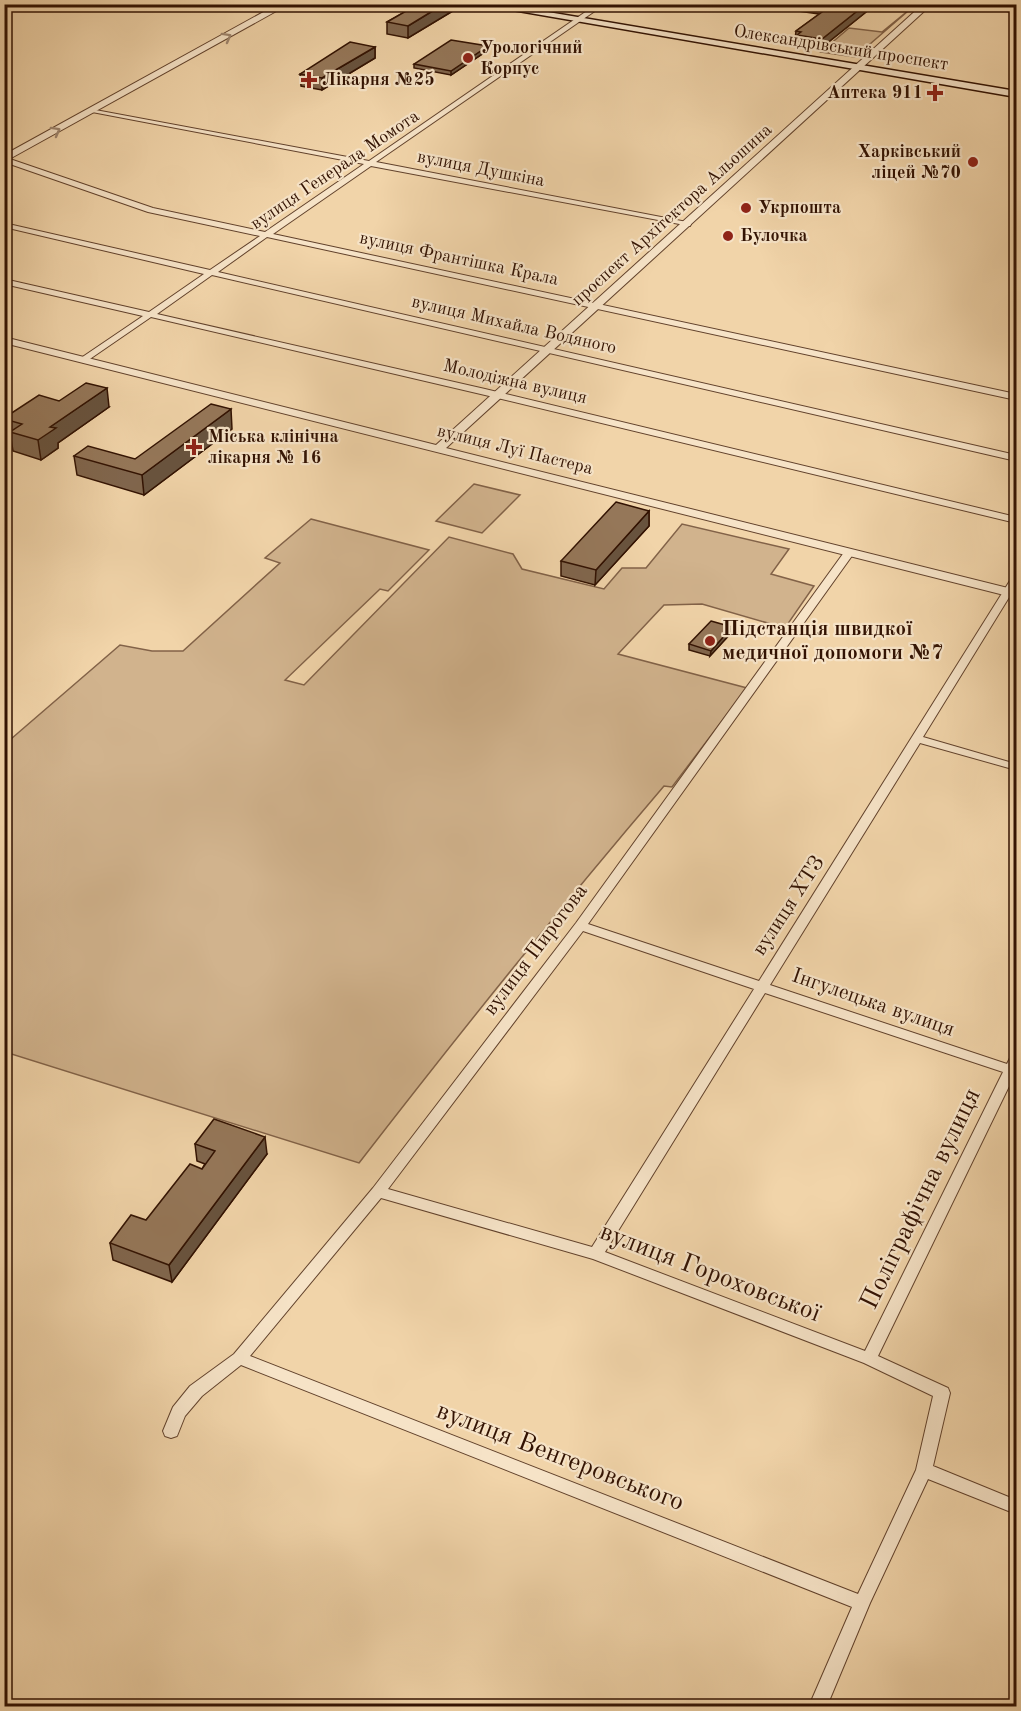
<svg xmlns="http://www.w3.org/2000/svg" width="1021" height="1711" viewBox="0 0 1021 1711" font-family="'Old Standard TT',serif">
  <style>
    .green { fill: #d1b38d; stroke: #826248; stroke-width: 1.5 }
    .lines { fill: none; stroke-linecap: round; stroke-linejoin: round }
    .minor-casing { stroke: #62422c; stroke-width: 2 }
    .tertiary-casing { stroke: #62422c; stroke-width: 2 }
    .secondary-casing { stroke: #321202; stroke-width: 3 }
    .minor { fill: #f6e3c7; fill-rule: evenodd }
    .tertiary { fill: #f6e3c7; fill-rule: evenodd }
    .secondary { fill: #f6e3c7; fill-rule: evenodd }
    .wall { fill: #80664d; stroke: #321202; stroke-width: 1.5 }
    .shaded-wall { fill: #68533e; stroke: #321202; stroke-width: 1.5 }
    .building { fill: #957759; stroke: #321202; stroke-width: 1.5 }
    .oneway { stroke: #9e856e }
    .poi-dot { fill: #8f2418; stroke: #f6e3c7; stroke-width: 2 }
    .labels { text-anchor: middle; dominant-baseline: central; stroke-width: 4.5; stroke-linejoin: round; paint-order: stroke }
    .far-poi-label { font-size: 18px; font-weight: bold; fill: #321202; stroke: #f6e3c7; text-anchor: start }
    .far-street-label { font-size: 18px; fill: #321202; stroke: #f6e3c7 }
    .poi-label { font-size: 21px; font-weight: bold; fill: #321202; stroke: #f6e3c7; text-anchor: start }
    .street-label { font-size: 21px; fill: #321202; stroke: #f6e3c7 }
    .near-street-label { font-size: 26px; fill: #321202; stroke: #f6e3c7 }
  </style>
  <rect width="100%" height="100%" fill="#f1d4a9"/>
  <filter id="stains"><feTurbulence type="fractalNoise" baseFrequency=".00333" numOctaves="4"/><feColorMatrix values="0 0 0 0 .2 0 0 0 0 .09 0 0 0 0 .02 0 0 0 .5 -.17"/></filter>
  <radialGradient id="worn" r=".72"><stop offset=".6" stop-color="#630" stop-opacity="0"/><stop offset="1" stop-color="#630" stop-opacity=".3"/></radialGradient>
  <path class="green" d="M915,5L855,57L821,52L849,28L882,32Z
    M474,484L520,495L482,533L436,521Z
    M311,519L429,550L388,591L380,589L285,680L304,685L449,537L513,554L522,569L604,589L622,568H646L682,524L789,549L771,574L814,586L785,628L702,604L664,605L618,654L747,688L672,787L664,786C559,909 458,1035 359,1163L5,1052L4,745L120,645L152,651H183L280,563L265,558Z"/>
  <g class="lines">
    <g class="minor-casing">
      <path id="minor" d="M597,4H605L376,162L687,222L691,224L690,226L371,166L273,234L1016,394V400L267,237L218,272L1016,455V461L212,275L157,314L485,389L1016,517V523L485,395L151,317L84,363L80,360L81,358L143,316L4,284V279L149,312L204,274L4,227V223L210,270L260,236L148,212L4,162V157L153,208L265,232L364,164L92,112L89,110L90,109L369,161Z
        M973,4H989L1016,9V13Z
        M849,550L854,553L588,924L759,981L1011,579L1016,576V586L923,737L1016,764V770L920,743L770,985L1007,1064L1011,1056L1016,1054V1077L1014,1076L878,1356L948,1388L950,1393L933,1466L1016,1500V1514L928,1479L870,1603L827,1706H809L852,1607L241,1365L202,1396L185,1416L177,1436L171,1438L165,1436L163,1431L173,1407L190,1386L234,1354L373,1188L576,923L845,551ZM583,931L754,989L592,1247L388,1189ZM765,993L1003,1072L865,1351L605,1252ZM381,1198L593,1259L864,1363L933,1396L916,1470L858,1594L250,1356Z"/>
    </g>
    <g class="tertiary-casing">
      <path id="tertiary" d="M278,4H289L4,162V155Z
        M923,4H932L446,448L1016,590V598L4,343V337L436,445Z"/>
    </g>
    <g class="secondary-casing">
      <path id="secondary" d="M478,4H500L1016,91V97Z"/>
    </g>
    <use href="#minor" class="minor"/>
    <use href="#tertiary" class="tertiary"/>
    <use href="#secondary" class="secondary"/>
  </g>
  <path class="wall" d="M786,4H876L821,48L797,44V40H795L796,31L819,14L785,9Z
    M456,9L408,38L387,34V22L405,12V10Z
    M488,46V50L451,75L414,68V64Z
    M375,47V58L322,90L301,86L300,74Z
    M59,401L109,407L58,443V448L41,460L13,451L11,439L7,438L4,418Z
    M232,429L144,495L77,475L74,456L135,459Z
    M649,511V526L595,585L561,576V561Z
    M732,632L710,656L689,650V644Z
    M195,1144L267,1154L172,1282L113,1260L110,1243L146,1220L202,1169L205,1164L197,1161Z"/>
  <path class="shaded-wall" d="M444,4H456V9L408,38V26Z
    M866,4H876L821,48L822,39Z
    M488,46V50L451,75V71Z
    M375,47V58L322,90V78Z
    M4,352L7,369L4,371Z
    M107,388L109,407L58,443V448L41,460L38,440L50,427Z
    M231,409L232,429L144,495L142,475Z
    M649,511V526L595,585L596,570Z
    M732,627V632L710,656L711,651Z
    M265,1137L267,1154L172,1282L169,1265Z"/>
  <path class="building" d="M414,4H444L408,26L387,22L408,10H405Z
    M814,4H866L822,39L797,35L801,32L796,31L829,7Z
    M451,40L488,46L451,71L414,64Z
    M350,42L375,47L322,78L300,74Z
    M86,383L107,388L50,427L56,428L38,440L10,432L22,424L4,419V418L39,395L59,401Z
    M211,404L231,409L142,475L74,456L88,446L135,459Z
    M616,502L649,511L596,570L561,561Z
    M711,621L732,627L711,651L689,644Z
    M214,1119L265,1137L169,1265L110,1243L131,1215L146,1220L190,1164L202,1169L215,1151L195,1144Z"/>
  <defs><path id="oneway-chevron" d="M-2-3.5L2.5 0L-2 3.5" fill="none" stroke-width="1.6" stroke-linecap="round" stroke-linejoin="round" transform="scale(1.5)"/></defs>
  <g class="oneway">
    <use href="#oneway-chevron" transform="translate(227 37) rotate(-29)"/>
    <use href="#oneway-chevron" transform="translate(56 131) rotate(-29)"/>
  </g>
  <g class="poi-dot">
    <circle cx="468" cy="58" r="6"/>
    <path d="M306 71h6v6h6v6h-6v6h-6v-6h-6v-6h6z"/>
    <path d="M932 84h6v6h6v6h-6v6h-6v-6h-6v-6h6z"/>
    <circle cx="973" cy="162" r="6"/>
    <circle cx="746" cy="208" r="6"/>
    <circle cx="728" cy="236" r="6"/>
    <path d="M191 438h6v6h6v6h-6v6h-6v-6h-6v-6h6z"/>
    <circle cx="710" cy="641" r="6"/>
  </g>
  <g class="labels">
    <g class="far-poi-label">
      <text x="480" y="48">Урологічний<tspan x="480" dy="21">Корпус</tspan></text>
      <text x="322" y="80">Лікарня №25</text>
      <text x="923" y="93" text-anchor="end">Аптека 911</text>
      <text x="961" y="152" text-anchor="end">Харківський<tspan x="961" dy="21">ліцей №70</tspan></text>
      <text x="758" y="208">Укрпошта</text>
      <text x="740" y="236">Булочка</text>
      <text x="208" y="437">Міська клінічна<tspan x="208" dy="21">лікарня № 16</tspan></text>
    </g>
    <g class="far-street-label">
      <text transform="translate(841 48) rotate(9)">Олександрівський проспект</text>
      <text transform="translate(481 169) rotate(11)">вулиця Душкіна</text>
      <text transform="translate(335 170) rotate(-34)">вулиця Генерала Момота</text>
      <text transform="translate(672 215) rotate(-42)">проспект Архітектора Альошина</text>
      <text transform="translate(459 259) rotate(12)">вулиця Франтішка Крала</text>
      <text transform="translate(514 325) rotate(13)">вулиця Михайла Водяного</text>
      <text transform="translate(515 382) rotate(13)">Молодіжна вулиця</text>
      <text transform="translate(515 450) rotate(14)">вулиця Луї Пастера</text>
    </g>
    <g class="poi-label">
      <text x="722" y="629">Підстанція швидкої<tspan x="722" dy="24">медичної допомоги №7</tspan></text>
    </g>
    <g class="street-label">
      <text transform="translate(789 906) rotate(-57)">вулиця ХТЗ</text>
      <text transform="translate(536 950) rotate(-53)">вулиця Пирогова</text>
      <text transform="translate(873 1003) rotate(19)">Інгулецька вулиця</text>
    </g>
    <g class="near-street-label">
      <text transform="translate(921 1199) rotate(-64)">Поліграфічна вулиця</text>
      <text transform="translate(710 1273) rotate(21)">вулиця Гороховської</text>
      <text transform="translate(560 1457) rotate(21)">вулиця Венгеровського</text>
    </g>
  </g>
  <rect width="1021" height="1711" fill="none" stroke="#f1d4a9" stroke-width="24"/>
  <rect x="6" y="6" width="1009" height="1699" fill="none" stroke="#321202" stroke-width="3"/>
  <rect x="12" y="12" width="997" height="1687" fill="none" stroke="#321202" stroke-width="1.5"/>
  <rect width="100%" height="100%" filter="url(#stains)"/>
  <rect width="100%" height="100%" fill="url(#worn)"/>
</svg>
